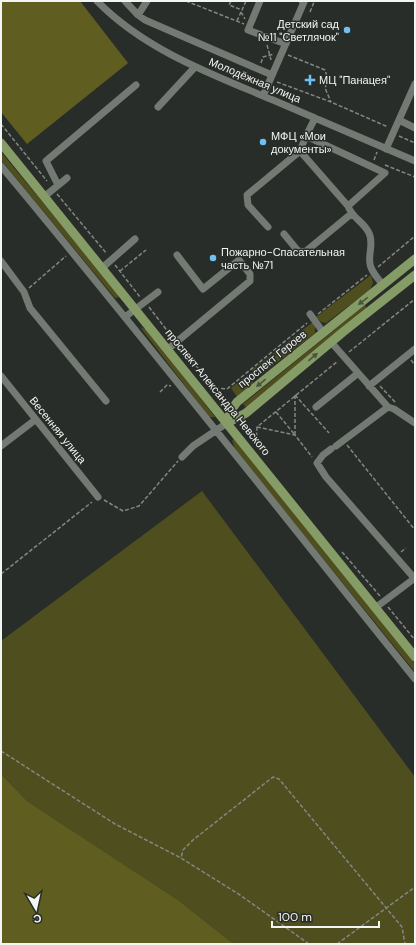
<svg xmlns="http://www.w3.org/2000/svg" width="416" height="945" viewBox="0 0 416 945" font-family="'DM Sans',sans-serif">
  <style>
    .green { fill: #4e4e1e }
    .forest { fill: #5f5e20 }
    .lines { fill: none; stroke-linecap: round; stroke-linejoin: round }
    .path { stroke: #838783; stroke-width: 1.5; stroke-dasharray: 4 2; stroke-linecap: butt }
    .minor { stroke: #737973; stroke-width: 7 }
    .major { stroke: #859c66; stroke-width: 9 }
    .oneway { fill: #49543e }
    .poi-dot { fill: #6dc2f3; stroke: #292d29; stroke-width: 1.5 }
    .labels { text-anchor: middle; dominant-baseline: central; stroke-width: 3; stroke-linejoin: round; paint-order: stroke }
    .poi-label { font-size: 11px; fill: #f2f5f2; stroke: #292d29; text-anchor: start }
    .street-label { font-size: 11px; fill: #f2f5f2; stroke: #292d29 }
  </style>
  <rect width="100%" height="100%" fill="#292d29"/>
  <path class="green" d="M1,152L121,297L115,298L1,160Z
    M371,275L373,283L370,290L326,323L321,322L316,317Z
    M365,305L367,308L246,407L243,404Z
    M313,322L315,326V333L258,377L252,370Z
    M140,327L148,330L215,417H209Z
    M249,374L253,380V383L237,397L231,388Z
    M234,439L415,664V672L235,450L232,440Z
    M202,491L415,777V944H234L178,900L27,801L1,774V641Z"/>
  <path class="forest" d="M1,1H80L128,63L27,144L1,112Z
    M1,774L27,801L178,900L234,944H1Z"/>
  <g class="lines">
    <path class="path" d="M186,1L244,24
      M231,1L229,5L242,10L246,1
      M241,12L245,19
      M310,12L314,2L313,1
      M237,21L241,12
      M267,45L271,60
      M288,55L325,70L328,80L325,88L331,102
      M261,63L263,57L274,54
      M277,82L331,102L388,127
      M1,124L47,181
      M399,136L415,143
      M374,160L377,152
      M385,165L415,177
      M57,194L107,254
      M115,265L140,297
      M378,267L415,236
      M120,271L146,250
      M29,288L66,256
      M149,307L172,337
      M318,314L367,275
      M180,347L215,388L227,389L307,323
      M349,352L415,299
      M411,360L415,365
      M380,386L395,402
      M160,392L167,385L171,386
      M295,395L329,433
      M295,395V435
      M276,412L295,435
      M257,427L295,435L312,457
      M347,445L415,530
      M258,448L256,445L257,427L338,361
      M104,500L123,511L139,506L178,461
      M342,552L380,596
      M401,552L406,548
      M1,574L92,502
      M388,607L415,640
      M1,751L115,824L181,858
      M309,944L240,895L181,858L183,850L193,840L273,777L279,779L402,927L405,944
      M337,944L415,887"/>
    <path class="minor" d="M97,1C145,50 211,74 273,100C320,120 368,141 415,161
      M125,1L138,15L145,20L272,75
      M260,1L248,30L286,44
      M138,15L147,1
      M263,96L304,2L302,1
      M158,107L195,67
      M315,118L306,136L300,151L348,206C352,218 364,222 369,233C374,243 368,254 370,264C371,272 378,278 383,285
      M399,120L415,128
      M306,136L385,173L348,206
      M386,149L415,84
      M1,166C142,335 277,508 415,679
      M58,185L46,161L136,85
      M45,196L67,178
      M268,227L248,205L247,195L300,151
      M284,234L298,251L305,252L351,214
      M1,261L24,292L30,308L106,401
      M102,268L135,239
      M310,314L323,332
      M125,317L158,292
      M331,342L388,407L394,409L415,423
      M168,349L250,281V274L239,260L203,289L177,255
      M1,376L98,497
      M369,386L415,349
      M316,407L357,374
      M1,446L35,420
      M336,446L388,407
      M331,449L323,455L317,463L326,477L415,579
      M182,457L193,446L227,423
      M375,608L415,578"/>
    <path class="major" d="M1,143L415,657
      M227,423L230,412L237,402L415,259
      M227,423L246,413L343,332L415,275"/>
  </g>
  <defs><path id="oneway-solid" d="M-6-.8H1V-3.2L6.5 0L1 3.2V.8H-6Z"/></defs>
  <g class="oneway">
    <use href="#oneway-solid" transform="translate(363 301) rotate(142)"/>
    <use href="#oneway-solid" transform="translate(313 357) rotate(-40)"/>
    <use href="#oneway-solid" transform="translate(261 383) rotate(141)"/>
  </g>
  <g class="poi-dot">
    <circle cx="347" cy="30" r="4"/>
    <path d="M308 74h4v4h4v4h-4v4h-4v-4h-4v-4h4z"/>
    <circle cx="263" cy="142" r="4"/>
    <circle cx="213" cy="258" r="4"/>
  </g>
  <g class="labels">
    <g class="poi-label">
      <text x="339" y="24" text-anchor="end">Детский сад<tspan x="339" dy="13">№11 "Светлячок"</tspan></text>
      <text x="319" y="80">МЦ "Панацея"</text>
      <text x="271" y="136">МФЦ «Мои<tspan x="271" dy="13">документы»</tspan></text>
      <text x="221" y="252">Пожарно-Спасательная<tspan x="221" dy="13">часть №71</tspan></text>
    </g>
    <g class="street-label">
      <text transform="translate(255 80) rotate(23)">Молодёжная улица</text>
      <text transform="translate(272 359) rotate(-39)">проспект Героев</text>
      <text transform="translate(218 392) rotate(51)">проспект Александра Невского</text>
      <text transform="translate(58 430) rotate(51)">Весенняя улица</text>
    </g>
  </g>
  <rect width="416" height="945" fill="none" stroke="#f2f5f2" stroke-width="4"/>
  <g transform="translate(36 909) rotate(171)" stroke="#292d29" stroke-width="3" paint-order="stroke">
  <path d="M0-3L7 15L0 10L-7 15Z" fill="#f2f5f2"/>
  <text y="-6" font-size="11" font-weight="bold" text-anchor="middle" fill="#f2f5f2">С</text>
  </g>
  <path d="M272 921v6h107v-6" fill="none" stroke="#f2f5f2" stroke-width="2"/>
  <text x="278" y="921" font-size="12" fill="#f2f5f2" stroke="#292d29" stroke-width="3" paint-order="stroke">100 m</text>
</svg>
